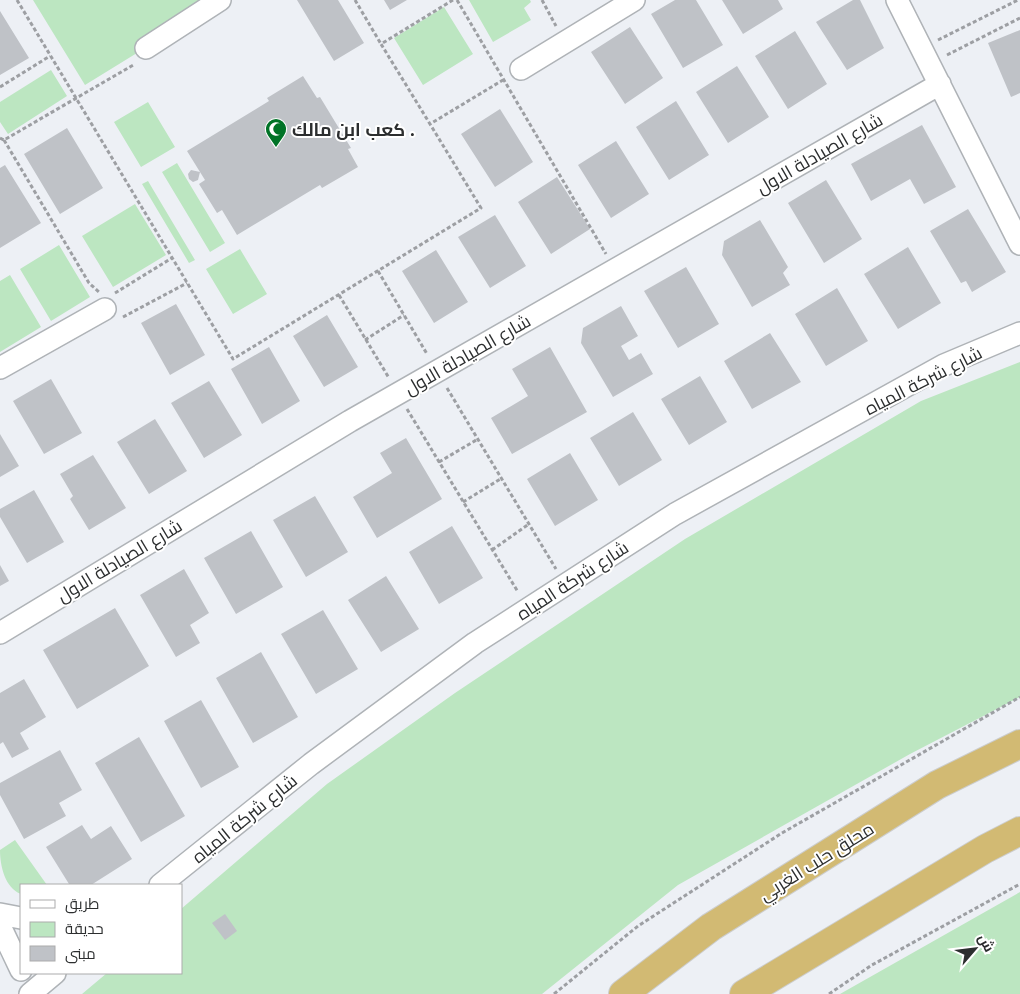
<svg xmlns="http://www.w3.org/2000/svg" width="1020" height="994" viewBox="0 0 1020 994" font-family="'Noto Serif',Cairo,serif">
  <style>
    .green { fill: #bce6c1 }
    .building { fill: #bfc2c7 }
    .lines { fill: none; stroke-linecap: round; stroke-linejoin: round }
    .minor-casing { stroke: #afb3b7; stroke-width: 24 }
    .highway-casing { stroke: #cccdcd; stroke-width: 30 }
    .path { stroke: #9d9fa3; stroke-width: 3; stroke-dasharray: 4 2.5; stroke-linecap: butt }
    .minor { stroke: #fff; stroke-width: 21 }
    .highway { stroke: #d2ba73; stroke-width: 28 }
    .labels { text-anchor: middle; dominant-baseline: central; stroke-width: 4; stroke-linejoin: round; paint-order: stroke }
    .poi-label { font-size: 18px; font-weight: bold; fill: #2c2e2f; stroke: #fff; text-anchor: start }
    .street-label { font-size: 18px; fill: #2c2e2f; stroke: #fff }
  </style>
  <rect width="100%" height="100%" fill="#edf0f5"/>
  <path class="green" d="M33,0H223L85,85Z
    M469,0H530L531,2L524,8L531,20L493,42Z
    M444,7L473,54L423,85L394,38Z
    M51,70L67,96L8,134L0,122V102Z
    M148,102L175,147L141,167L114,122Z
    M177,163L225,243L210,252L162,172Z
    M148,181L195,260L189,263L142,184Z
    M135,204L166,255L113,287L82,236Z
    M59,245L90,297L51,321L20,269Z
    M240,249L267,294L233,314L206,269Z
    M10,275L41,327L0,352V281Z
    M1020,362V697L910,754L678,885L542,994H82L107,973H181V909L327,784L455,693L685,539L921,401Z
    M15,840L47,885H21V894C5,888 0,866 0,850Z
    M1020,892V994H840Z"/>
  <path class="building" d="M297,0H338L364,43L334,61Z
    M384,0H407L390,10Z
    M675,0H696L723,45L683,68L651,14Z
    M722,0H778L783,9L743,34Z
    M853,0H860L884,48L847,70L816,22Z
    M0,11L29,58L0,75Z
    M630,27L663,78L625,104L591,52Z
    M1020,30V93L1011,97L988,43Z
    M795,31L827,84L788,109L755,56Z
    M737,66L769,117L728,143L696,92Z
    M303,76L317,98L320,97L351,148L348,149L358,167L322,188L320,185L237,235L222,210L217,213L199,184L205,180L200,172L198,180L193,182L189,179L188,174L191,170L200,172L187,151L269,101L267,98Z
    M676,101L709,155L669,180L636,127Z
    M500,109L533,162L495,187L461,134Z
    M922,125L956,187L924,204L910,179L871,201L851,164Z
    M67,128L103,188L60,214L24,154Z
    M616,141L649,194L611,218L578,165Z
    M5,165L41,223L0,248V168Z
    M557,177L590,229L551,254L518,202Z
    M826,180L862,239L824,263L788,203Z
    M968,209L1006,272L972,292L966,281L961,283L930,231Z
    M495,215L526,266L490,288L458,237Z
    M760,220L788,267L783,273L790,285L752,307L722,255L724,241Z
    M908,247L941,303L898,329L864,274Z
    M436,250L468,302L434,323L402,271Z
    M686,267L719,324L678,348L644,291Z
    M837,288L868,341L826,366L795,314Z
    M176,304L205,355L170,375L141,323Z
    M621,306L638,336L621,346L629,360L641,353L653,374L613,397L581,343L583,328Z
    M327,315L358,367L324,387L293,336Z
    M770,333L801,382L752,409L724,361Z
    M269,347L300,401L262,424L231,369Z
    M550,347L587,412L512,454L491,418L528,396L512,369Z
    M700,376L727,422L689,445L661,399Z
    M51,379L82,433L44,454L13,401Z
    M209,381L242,435L204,458L171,403Z
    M633,412L662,460L619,486L590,438Z
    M155,419L187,471L149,494L117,442Z
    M0,434L19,466L0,477Z
    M406,438L442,499L377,538L353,497L392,473L380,453Z
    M570,453L598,500L555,526L527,479Z
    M93,455L126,508L89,530L70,499L73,496L60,474Z
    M34,490L64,542L27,563L0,517V509Z
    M315,496L348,552L306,577L273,520Z
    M452,526L483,578L439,604L409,552Z
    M251,531L283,587L236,614L204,558Z
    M0,565L9,581L0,586Z
    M184,569L209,613L190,625L200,643L176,657L140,595Z
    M386,576L419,629L381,652L348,600Z
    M115,608L149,666L77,709L43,650Z
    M323,610L358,669L316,694L281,634Z
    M261,652L298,717L253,743L216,678Z
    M24,679L46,717L20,733L29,749L12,758L3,742L0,744V693Z
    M201,700L239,767L201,788L164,721Z
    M139,737L185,816L141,842L95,763Z
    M60,750L82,790L59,803L66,816L24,839L0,795V783Z
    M82,825L91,839L111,826L132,859L91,885L69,884L46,847Z
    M225,914L237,931L225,940L212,923Z"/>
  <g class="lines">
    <g class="minor-casing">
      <path id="minor" d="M897,0L1020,244
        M146,48L220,0
        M521,69L634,0
        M0,368L105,309
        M0,633L350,421L940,84
        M160,885L311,764L475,643L675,514L944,365L1020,333
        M0,914L21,918
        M0,926L21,970
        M30,994L55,973"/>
    </g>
    <g class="highway-casing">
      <path id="highway" d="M623,994L711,927L937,785L1020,744
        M744,994L985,849L1020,831"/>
    </g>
    <path class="path" d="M17,0L233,359L481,208L430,124
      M355,0L381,44
      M453,0L381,44L430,124L503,80
      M457,0L606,254
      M542,0L556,26
      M938,40L1018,0
      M947,55L1020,18
      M0,87L50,56
      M0,138L4,140L135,64
      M4,140L89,283L99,292
      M378,271L427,354
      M115,293L172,258
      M339,295L389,378
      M123,317L187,283
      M365,340L404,315
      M447,388L556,569
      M407,409L518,592
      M439,462L478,439
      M463,502L502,478
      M492,550L529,524
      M554,994L638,926L782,833L1020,697
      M829,994L872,965L1020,884"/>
    <use href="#minor" class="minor"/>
    <use href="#highway" class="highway"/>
  </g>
  <defs>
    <g id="mosque-pin" transform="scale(1.125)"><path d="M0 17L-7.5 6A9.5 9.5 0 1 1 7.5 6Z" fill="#007327" stroke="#fff"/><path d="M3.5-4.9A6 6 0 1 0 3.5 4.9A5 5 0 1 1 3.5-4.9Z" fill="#fff"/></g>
  </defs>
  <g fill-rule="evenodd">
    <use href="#mosque-pin" x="276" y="129"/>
  </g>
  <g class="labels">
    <g class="poi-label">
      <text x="292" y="129">كعب ابن مالك .</text>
    </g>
    <g class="street-label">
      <text transform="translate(819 153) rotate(-30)">شارع الصيادلة الاول</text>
      <text transform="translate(467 354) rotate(-30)">شارع الصيادلة الاول</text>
      <text transform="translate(923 380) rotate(-27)">شارع شركة المياه</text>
      <text transform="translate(119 560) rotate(-31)">شارع الصيادلة الاول</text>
      <text transform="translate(572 580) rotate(-33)">شارع شركة المياه</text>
      <text transform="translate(244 818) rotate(-39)">شارع شركة المياه</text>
      <text transform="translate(816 861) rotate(-32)">محلق حلب الغربي</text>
    </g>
  </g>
  <rect x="20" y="884" width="162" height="90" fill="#ffffff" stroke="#ababac"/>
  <rect x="30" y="900" width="25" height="8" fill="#ffffff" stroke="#ababac"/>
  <text x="65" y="909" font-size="15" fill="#2c2e2f">طريق</text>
  <rect x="30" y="922" width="25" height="15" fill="#bce6c1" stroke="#ababac"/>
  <text x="65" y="934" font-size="15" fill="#2c2e2f">حديقة</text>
  <rect x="30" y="946" width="25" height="15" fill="#bfc2c7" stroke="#ababac"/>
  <text x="65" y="959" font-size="15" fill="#2c2e2f">مبنى</text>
  <g transform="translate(975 949) rotate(62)" stroke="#ffffff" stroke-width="4" paint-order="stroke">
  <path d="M0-4L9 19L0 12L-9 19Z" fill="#2c2e2f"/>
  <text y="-8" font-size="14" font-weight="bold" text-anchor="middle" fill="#2c2e2f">ش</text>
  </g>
</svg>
